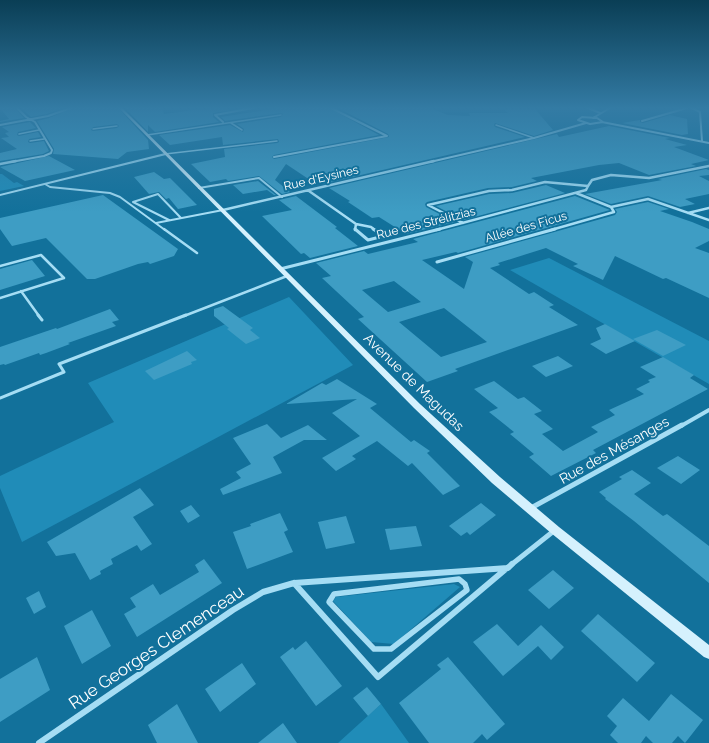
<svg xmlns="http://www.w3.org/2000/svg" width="709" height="743" viewBox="0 0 709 743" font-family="Raleway,sans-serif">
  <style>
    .green { fill: #208cb8 }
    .building { fill: #3e9dc4; fill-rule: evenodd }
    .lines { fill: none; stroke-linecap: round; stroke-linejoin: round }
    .service-far3 { stroke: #a5ddf4; stroke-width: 1.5 }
    .service-far2 { stroke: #a5ddf4; stroke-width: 2 }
    .service-far1 { stroke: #a5ddf4; stroke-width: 2.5 }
    .service { stroke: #a5ddf4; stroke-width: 3 }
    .pedestrian { stroke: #a5ddf4; stroke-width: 5.5 }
    .minor-far5 { stroke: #a5ddf4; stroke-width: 2 }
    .minor-far4 { stroke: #a5ddf4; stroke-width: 2.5 }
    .minor-far3 { stroke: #a5ddf4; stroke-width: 3 }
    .minor-far2 { stroke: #a5ddf4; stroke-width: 4 }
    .minor-far1 { stroke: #a5ddf4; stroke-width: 5 }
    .minor { stroke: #a5ddf4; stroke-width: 6 }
    .tertiary { fill: #a5ddf4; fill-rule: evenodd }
    .secondary { fill: #d5f1fd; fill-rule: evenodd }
    .labels { text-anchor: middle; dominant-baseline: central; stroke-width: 4; stroke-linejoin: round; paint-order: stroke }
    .far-street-label { font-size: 12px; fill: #fff; stroke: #12719b }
    .street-label { font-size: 14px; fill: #fff; stroke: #12719b }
    .near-street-label { font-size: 17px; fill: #fff; stroke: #12719b }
  </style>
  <rect width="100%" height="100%" fill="#12719b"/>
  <path class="green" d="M0,174H2L14,183L17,182L24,186L0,191Z
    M549,258L709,341V384L510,270Z
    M289,297L353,365L22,542L0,488V476L114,422L88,383Z
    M454,584L460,587L394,644L371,642L333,601L336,597Z
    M381,704L409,743H338Z"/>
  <path class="building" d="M0,108H15L24,118L0,122V121L9,119Z
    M21,108H62L47,114L31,117Z
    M73,108H118L148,140L149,149L127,152L118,159L53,154L54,149L37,121L49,118ZM117,124L119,126L117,128L93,131L91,130L93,127Z
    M125,108H162L164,114L201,109L204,110L217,108L231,110L213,113V117L219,122L155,132L148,125V132Z
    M279,108H329L379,135L274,155L272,157L274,159L389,137L388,134L338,108H429L448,115L470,116L469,113H508L504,109H535L553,130L534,136L495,123L494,125L495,127L525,137L322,184L318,182H313L286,164L275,180L290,192L282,194L259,176L228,181L226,179L210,182L191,164L225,157L224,149L277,143L279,142L278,139L223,145L222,137L170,145L159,135L230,125L243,132L244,129L237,124L281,117L283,114L281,113L225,121L221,117Z
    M670,115L687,119L688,134L682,135L622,123L640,120V122L643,123Z
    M30,122L36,128L18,132L17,135L19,136L38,132L41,137L29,139L28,142L30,143L44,141L49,151L43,154L0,161V153L17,149L1,138L9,137L5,133L9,132L2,127Z
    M609,126L670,138L665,139L687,145L674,147L709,160L691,164L696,166L649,175L619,163L599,165L531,178L537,181L512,187L488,188L427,202L425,204L426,207L455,222L406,234L379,217L372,218L348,202L350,201L329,188L557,134L559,137Z
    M49,156L75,170L25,181L0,167Z
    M706,169L709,170V175L699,176L709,181V194L685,199L695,204L680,207L648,196L611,204L585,194L662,180L658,179Z
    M154,172L164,179L170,178L197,205L178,209L169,198L166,199L159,192L149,194L134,177Z
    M258,181L276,195H274L267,190L243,194L233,185Z
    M546,185L565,193L463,220L436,206L489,194L512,193Z
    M103,195L178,249L174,256L150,264L148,262L138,264L95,279H87L46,238L12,246L0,229V218Z
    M296,196L337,227L335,228L358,246L310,258L304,253L301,254L262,216L292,210L279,200Z
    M575,196L610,210L458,253L456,252L422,260L464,289L473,262L465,257L615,215L617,212L615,209L648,202L669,209L660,211L692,222L709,229V241L695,248L709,253V298L666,278L663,279L615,256L603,280L573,266L578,264L546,248L498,263L500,265L490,268L529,294L534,292L554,305L549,307L578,325L455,369L458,371L427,382L358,319L364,317L322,278L331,276L316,263L364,251L368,254L418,242L413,239ZM394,281L421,302L388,312L362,290ZM444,308L487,342L441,357L399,322Z
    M32,260L45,276L0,290V269Z
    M223,306L253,328L250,330L260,338L246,344L227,329L229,328L214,316V309Z
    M110,309L119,320L112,322L116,326L68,343L70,344L46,353L40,355L39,353L5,365L4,364L0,365V347L56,328L57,329Z
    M605,324L635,341L606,354L590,344L601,339L596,328Z
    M657,330L686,345L663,356L633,339Z
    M187,351L197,360L191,362L192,364L154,380L145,371Z
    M558,356L573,366L546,377L532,366Z
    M663,357L694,375L690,378L708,389L593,450L596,453L551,476L529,457L534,454L510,434L514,432L489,412L498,408L474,389L494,381L518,399L524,397L542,411L534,414L553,429L542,434L563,451L598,432L591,427L615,415L609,410L644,394L636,389L650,382L648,380L656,377L640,367Z
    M337,379L377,404L370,408L411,442L414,440L430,451L427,453L460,486L443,495L412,463L408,466L377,441L352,456L356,459L336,471L322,458L360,436L332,413L357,399L286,404L322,383L326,385Z
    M267,424L281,438L308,425L327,440H304L273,457L282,473L223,495L220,489L241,478L236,472L251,464L233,438Z
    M678,456L700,470L681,484L657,468Z
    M632,470L651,483L634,494L663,516L667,514L709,546V583L634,521L605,499L606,498L599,492L622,479L619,477Z
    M140,488L154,505L133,517L152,544L141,551L137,545L111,559L113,564L100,571L101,574L90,580L75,553L56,556L47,542Z
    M481,503L496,515L470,535L467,532L461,536L449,526Z
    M191,505L200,516L188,523L180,511Z
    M280,513L288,530L284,532L293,552L247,569L233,532L251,526L250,524Z
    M346,516L355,543L326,549L318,522Z
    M416,526L422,546L390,550L385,529Z
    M204,559L222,583L137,637L124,614L136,607L130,598L153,584L160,595L199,572L195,565Z
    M553,570L574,588L549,609L528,590Z
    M39,591L46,607L34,614L26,598Z
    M92,610L111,646L82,664L64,626Z
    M598,614L655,663L637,682L581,631Z
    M497,624L518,646L541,625L564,647L551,660L538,646L503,676L473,642Z
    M306,641L342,686L316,706L280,657L293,647L295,650Z
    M37,657L50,690L0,722V679Z
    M448,657L505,724L487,740L482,734L473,743H429L399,703L441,669L437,665Z
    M242,663L256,684L220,712L205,689Z
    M367,687L381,704L368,716L353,698Z
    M671,694L703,720L685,743L678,736L672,743H653L646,736L641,743H618L610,735L617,726L607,716L623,698L649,721Z
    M177,704L198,743H157L148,725Z
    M283,723L297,743H258Z"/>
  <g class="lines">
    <path class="service-far3" d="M231,123L242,130
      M496,125L534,138
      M93,129L117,126
      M19,134L39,130
      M147,135L281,115
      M30,141L44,139
      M165,154L277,141"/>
    <path class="service-far2" d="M45,184L50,187L110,193L120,197L165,230
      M199,188L259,178L282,197
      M169,220L133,202L158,194L181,218
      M156,223L223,210"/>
    <path class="service-far1" d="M164,229L197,253
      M0,266L41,255L64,278L0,298
      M21,291L39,316
      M184,316L287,276"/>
    <path class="service" d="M38,315L42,320
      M0,398L64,372L59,364L186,315"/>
    <path class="pedestrian" d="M459,579L465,584L467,590L391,649H374L329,602L334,594Z"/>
    <path class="minor-far5" d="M588,108L600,113
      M692,108L700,112L702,141
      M582,117L597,118L603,122L590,124L578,120Z
      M593,118L610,108
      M642,121L687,108
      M223,122L215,115L253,108
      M602,122L709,143
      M0,125L48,116L71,108
      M274,157L387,136L331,108
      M11,162L44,156L51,153L52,150L35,122L26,117L17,108
      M430,162L534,138L586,123"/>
    <path class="minor-far4" d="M0,164L16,161
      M309,191L356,224
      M576,193L611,207L648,199L709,220
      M223,210L434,161
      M688,213L709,208
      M463,223L428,205L489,191L512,190L545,182L588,186L592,180L611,175L649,178L709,166
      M356,224L371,227L375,230
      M355,230L356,224
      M436,230L586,190L588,186
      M551,230L614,212L611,207"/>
    <path class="minor-far3" d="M355,229L368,240L384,236L373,229
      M437,262L555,229
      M280,269L440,229"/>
    <path class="minor-far2" d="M681,426L709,410"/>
    <path class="minor-far1" d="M531,508L682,425
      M511,565L555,530"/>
    <path class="minor" d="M294,583L378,677L507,568
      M39,743L233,610L263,592L294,583L508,568L512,564"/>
    <path class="tertiary" d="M165,153H166V155L0,196V194Z"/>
    <path class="secondary" d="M122,108L420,404L500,477L559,527L709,645V659L704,657L551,533L492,483L414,408L119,108Z"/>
  </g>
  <linearGradient id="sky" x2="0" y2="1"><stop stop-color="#0a3e55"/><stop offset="0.51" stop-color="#337ba4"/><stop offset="1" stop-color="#337ba4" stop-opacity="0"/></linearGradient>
  <rect width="709" height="212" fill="url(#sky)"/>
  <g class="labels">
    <g class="far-street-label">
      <text transform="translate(321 178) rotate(-13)">Rue d'Eysines</text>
      <text transform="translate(426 223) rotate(-14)">Rue des Strélitzias</text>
      <text transform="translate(526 227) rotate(-16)">Allée des Ficus</text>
    </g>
    <g class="street-label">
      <text transform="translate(414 382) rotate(44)">Avenue de Magudas</text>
      <text transform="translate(614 450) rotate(-29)">Rue des Mésanges</text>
    </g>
    <g class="near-street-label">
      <text transform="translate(156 647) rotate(-34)">Rue Georges Clemenceau</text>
    </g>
  </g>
</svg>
